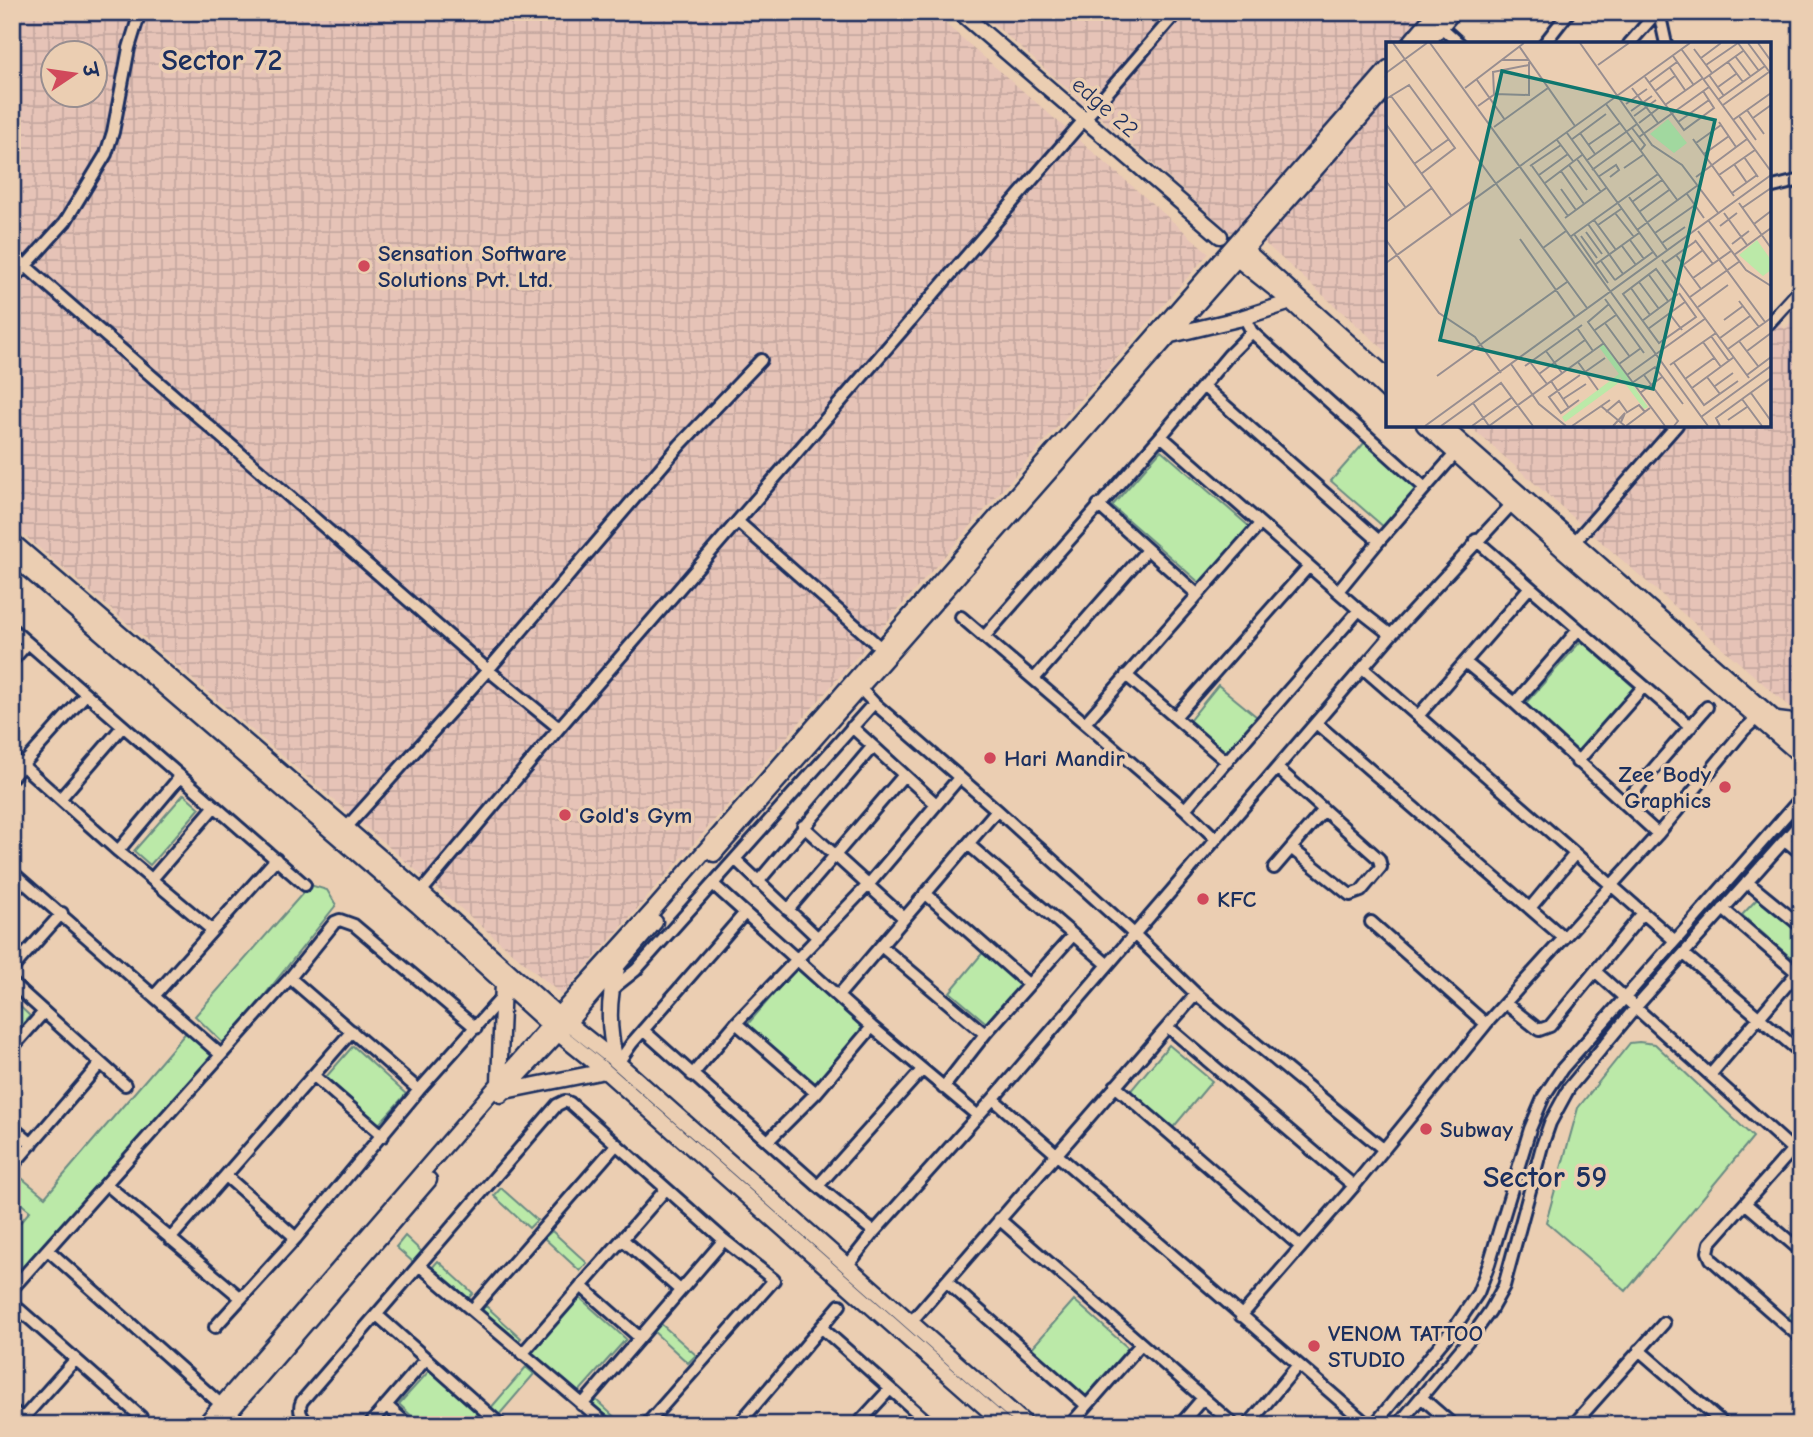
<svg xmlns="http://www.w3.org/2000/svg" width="1813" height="1437" viewBox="0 0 1813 1437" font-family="'Comic Neue','Playpen Sans Deva',sans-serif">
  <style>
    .industrial { fill: url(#industrial-grid); fill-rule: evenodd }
    .park { fill: #bbe9a8; stroke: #6b8c83; stroke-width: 2 }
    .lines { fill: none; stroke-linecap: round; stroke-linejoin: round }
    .minor-casing { stroke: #1b2f5e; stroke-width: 16 }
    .major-casing { stroke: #1b2f5e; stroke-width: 19 }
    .minor { stroke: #ebceb2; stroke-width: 10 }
    .major { stroke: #ebceb2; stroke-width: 14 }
    .poi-dot { fill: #d1495b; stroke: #ebceb2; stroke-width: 2.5 }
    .labels { text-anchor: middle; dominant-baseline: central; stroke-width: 7; stroke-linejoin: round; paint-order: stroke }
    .street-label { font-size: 23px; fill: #1b2f5e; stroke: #ebceb2 }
    .poi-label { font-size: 23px; font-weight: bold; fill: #1b2f5e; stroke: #ebceb2; text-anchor: start }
    .district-label { font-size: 30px; font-weight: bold; fill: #1b2f5e; stroke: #ebceb2 }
    .inset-road { fill: none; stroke: #988e90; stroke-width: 2 }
    .view { fill: #0f766e; fill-opacity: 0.15; stroke: #0f766e; stroke-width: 3.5 }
    .inset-edge { fill: none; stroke: #1b2f5e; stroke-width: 3.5 }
  </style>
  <defs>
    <pattern id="industrial-grid" width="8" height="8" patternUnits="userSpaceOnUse" patternTransform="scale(1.75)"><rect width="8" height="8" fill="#e6c3b7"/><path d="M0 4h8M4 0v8" fill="none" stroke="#c5a8a0"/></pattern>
  </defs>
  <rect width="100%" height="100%" fill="#ebceb2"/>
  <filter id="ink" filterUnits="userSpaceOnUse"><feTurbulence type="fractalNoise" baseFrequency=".0143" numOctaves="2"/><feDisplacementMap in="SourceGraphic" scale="14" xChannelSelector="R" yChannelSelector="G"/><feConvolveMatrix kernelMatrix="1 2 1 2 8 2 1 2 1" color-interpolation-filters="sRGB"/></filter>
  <g filter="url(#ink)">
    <path class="industrial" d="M12,12H932L1209,253L562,995L12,525ZM52,52H94V94H52Z
      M980,12H1427L1399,44H1388V57L1234,235Z
      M1388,100V353L1260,239Z
      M1801,311V717L1468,425H1769V315L1785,329Z"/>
    <path class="park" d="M1365,442L1419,488L1385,528L1331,481Z
      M1161,450L1251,528L1202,585L1112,506Z
      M1581,641L1635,688L1579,752L1525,704Z
      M1218,685L1257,717L1227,753L1189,721Z
      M184,794L200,808L150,865L134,851Z
      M310,885L327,890L336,905L225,1045L195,1016Z
      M1759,897L1801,934V960L1798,964L1742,915Z
      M985,950L1025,984L990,1026L950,992Z
      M796,968L865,1029L816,1086L747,1025Z
      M12,999L30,1016L12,1035Z
      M189,1029L218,1055L12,1286V1232L30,1211L12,1196V1170L45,1197Z
      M1639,1042L1655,1044L1753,1137L1626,1291L1546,1222L1578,1108L1630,1043Z
      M1169,1045L1212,1081L1171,1130L1128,1094Z
      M353,1046L406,1094L379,1124L326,1077Z
      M501,1188L537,1220L529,1228L494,1196Z
      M552,1231L587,1263L580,1271L544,1238Z
      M405,1236L422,1252L413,1262L396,1247Z
      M438,1261L473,1293L466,1301L431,1269Z
      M579,1297L626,1339L577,1394L530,1352Z
      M1074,1300L1128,1348L1084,1398L1030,1350Z
      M1801,1303V1333L1786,1320Z
      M486,1306L521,1338L514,1346L479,1313Z
      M660,1323L696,1355L688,1363L653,1331Z
      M526,1367L534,1374L498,1416L490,1409Z
      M430,1370L489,1425H421L399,1404Z
      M594,1398L623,1425H607L587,1406Z"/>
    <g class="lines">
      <g class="minor-casing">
        <path id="minor" d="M1659,12L1666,44
          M1441,27L1460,44
          M1544,44L1569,12
          M1629,44L1657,12
          M1769,188L1801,180
          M12,254L488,670L559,728
          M12,281L65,222L106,154L113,132L129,48L140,12
          M1244,317L1252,332L1265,344L1425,488
          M1769,323L1801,288
          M1203,386L1379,541
          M1161,436L1359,610L1391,635
          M1098,505L1197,594
          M738,522L881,648
          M1476,540L1691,727
          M1570,547L1677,425
          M1338,591L1379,541L1455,454
          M961,617L1185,809L1215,838
          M12,629L305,885
          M984,637L1161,436L1229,355L1252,332
          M12,661L28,643
          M1465,662L1515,703L1658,834
          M1364,669L1674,940
          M1126,675L1227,762
          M1034,679L1147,550
          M855,683L874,703L997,810L1134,934L1196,994L1383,1149
          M1515,703L1578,630
          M1418,716L1530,587
          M1175,717L1309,566
          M1085,723L1260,524
          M1316,723L1564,938
          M852,727L936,804
          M12,756L118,851L212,930
          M1577,762L1644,686
          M1277,768L1379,859L1381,867L1361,891L1350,895L1291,848
          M12,777L86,694
          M60,799L123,726
          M1624,803L1707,707
          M1185,809L1359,610
          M803,826L904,918
          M346,828L488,670L680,445L761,360
          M1785,840L1801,853
          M968,844L1107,964
          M118,851L180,777
          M736,860L818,938
          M1274,868L1323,811
          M12,872L220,1054
          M152,879L215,806
          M758,882L873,746
          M1747,882L1801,926
          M714,885L872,1027L977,1115
          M421,892L559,728L1177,12
          M925,893L1028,984
          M1530,908L1574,855
          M1723,909L1801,976
          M788,910L904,775
          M1371,922L1486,1024
          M881,946L985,1034
          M1684,954L1801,1053
          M12,969L62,913
          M1595,971L1801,1157
          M290,978L419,1090
          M12,983L125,1085
          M612,989L636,970L874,703
          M155,995L276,859
          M838,996L997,810
          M1505,1003L1539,1030L1550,1026L1643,913
          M736,1023L816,1093
          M1168,1027L1354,1186
          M643,1030L818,1186L874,1232
          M12,1048L43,1013
          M618,1063L632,1043L744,914
          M1711,1074L1801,968
          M313,1075L383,1136
          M692,1075L736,1023L869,884L959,778
          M1115,1086L1300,1246
          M943,1088L985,1034L1073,935
          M993,1099L1368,1425
          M12,1127L32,1144
          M1801,1140L1710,1243L1708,1252L1711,1259L1801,1338
          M768,1141L816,1093L872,1027
          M14,1164L100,1064
          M226,1176L296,1238
          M106,1184L241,1298
          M818,1186L922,1070
          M1746,1204L1801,1251
          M999,1219L1234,1425
          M170,1239L352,1031
          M622,1239L680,1290
          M48,1250L244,1425
          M848,1265L874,1232L993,1099L1391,635L1511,505
          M420,1266L607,1425
          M947,1282L1086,1405
          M581,1286L639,1337
          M12,1289L290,978L335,922L340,920L354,925L476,1028
          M12,1303L141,1417L135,1425
          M472,1310L616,1145
          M377,1315L501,1425
          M1241,1316L1354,1186L1486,1024L1658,834L1744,730L1758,717
          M911,1322L1196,994
          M215,1327L296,1238L419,1090L502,997
          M822,1328L931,1425
          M1639,1350L1725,1425
          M522,1354L666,1189
          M1422,1398L1453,1425
          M386,1405L408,1425
          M582,1405L724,1240
          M12,1410L29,1425
          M17,1425L75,1360
          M309,1425C302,1417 297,1411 302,1401L557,1105L565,1101L570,1103L724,1240L774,1280L646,1425
          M369,1425L426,1359
          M738,1425L840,1305
          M857,1425L890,1389
          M1070,1425L1141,1344
          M1180,1425L1203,1398
          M1248,1425L1298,1365
          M1374,1425L1457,1324L1478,1293L1489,1264L1530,1129L1544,1096L1562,1069L1801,798
          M1398,1425L1475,1332L1490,1311L1504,1286L1542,1146L1550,1123L1569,1088L1636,1007L1801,822
          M1573,1425L1664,1323"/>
      </g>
      <g class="major-casing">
        <path id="major" d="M960,12L1220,236
          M1409,44L1436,12
          M1426,44L1453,12
          M1240,245L1388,377
          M1231,254L1291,302L1388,392
          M1171,335L1238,319L1291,302
          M1424,425L1565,552L1801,756
          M1442,425L1801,742
          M12,541L421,892L558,1015L616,1061L1027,1425
          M12,556L418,906L559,1034L605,1071L1005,1425
          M1777,720L1801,723
          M714,854L1388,87
          M616,1061C608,1030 607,1000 617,969
          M499,1083L503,983
          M505,1091L605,1071
          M501,1095L568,1023L655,922
          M204,1425L558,1015L655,908L1388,68
          M219,1425L429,1180"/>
      </g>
      <use href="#minor" class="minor"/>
      <use href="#major" class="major"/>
    </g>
  </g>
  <g class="poi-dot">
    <circle cx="364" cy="266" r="7"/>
    <circle cx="990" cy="758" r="7"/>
    <circle cx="1725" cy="787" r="7"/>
    <circle cx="565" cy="815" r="7"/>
    <circle cx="1203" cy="899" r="7"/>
    <circle cx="1426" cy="1129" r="7"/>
    <circle cx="1314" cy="1346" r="7"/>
  </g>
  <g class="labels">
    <g class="street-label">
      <text transform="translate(1105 107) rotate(41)">edge 22</text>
    </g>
    <g class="poi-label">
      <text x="378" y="253">Sensation Software<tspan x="378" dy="26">Solutions Pvt. Ltd.</tspan></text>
      <text x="1004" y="758">Hari Mandir</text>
      <text x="1711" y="774" text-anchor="end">Zee Body<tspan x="1711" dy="26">Graphics</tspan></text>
      <text x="579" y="815">Gold's Gym</text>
      <text x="1217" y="899">KFC</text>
      <text x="1440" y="1129">Subway</text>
      <text x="1328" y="1333">VENOM TATTOO<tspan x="1328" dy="26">STUDIO</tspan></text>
    </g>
    <g class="district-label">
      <text x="222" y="60">Sector 72</text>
      <text x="1545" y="1177">Sector 59</text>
    </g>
  </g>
  <g transform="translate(1386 42)">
    <rect width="385" height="385" fill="#ebceb2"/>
    <path d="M282,77L301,101L288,111L264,92ZM371,198L385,218V228L377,234L353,213ZM218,301L262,365L258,367L234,335L231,342L179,380L176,375L233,332L213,305Z" fill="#bbe9a8"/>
    <path class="inset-road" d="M7,1L201,266M44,1L322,384M194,1L266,103L296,123L333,172M362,1L385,32M372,1L385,19M133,4L189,84M308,7L326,31M296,8L384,128M287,14L307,42M349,14L365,35M315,16L335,1M116,18H142M342,20L357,40M212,23L243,1M320,23L352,1L373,29M284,26L299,48M107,29L108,53M107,30L143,23M0,31L41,1M323,33L338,54M259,35L298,88L328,66L317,49M318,37L357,9M91,38L119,78M264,40L291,20M332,45L350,32M79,46L138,1M246,46L272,81M269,49L289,34M5,54L46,109M0,57L23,43L69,106L35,132M333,57L379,24M220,62L292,159M240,62L261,47M279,63L317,36M337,63L383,30M92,64L109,52L143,53V20M361,68L378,92M245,69L266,54M248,74L270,58M353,74L370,98M367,76L385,63M347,78L385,51M292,80L323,58M333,80L350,105M253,81L274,65M0,82L65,173M108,85L162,46M246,86L259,103L254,109M181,91L271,215M194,91L209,112M253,95L323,45M307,97L348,154M171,98L187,119M185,98L220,72M310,101L335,83M202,103L234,81M318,112L343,94M358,115L372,135M191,117L215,150M200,119L251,82M28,122L63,97M348,122L361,141M183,123L201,148M144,124L175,103M146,124L182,174M238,126L257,113M206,128L247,98M175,129L198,162M153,133L182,112M333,133L369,108M212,135L230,123L233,128L224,135M310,135L361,97M0,139L20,166M159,141L196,113M175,147L190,168M346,151L371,133M301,152L318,176M243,155L281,208M246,160L276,138M353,161L385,206M356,166L385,146M253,170L283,148M229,171L248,195M338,171L361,203M179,176L220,146M208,178L230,208M322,178L360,228L385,244M0,180L46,146M202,182L237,232M368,182L385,169M212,183L235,167M334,184L351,171M251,188L312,143M312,189L379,280M200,190L216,212M269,191L309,163M188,192L222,241M195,194L211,216M184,195L272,132M134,197L189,275M0,198L53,271L89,295L115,331M244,198L258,217M309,198L327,222M276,201L299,185M346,202L363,189M236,204L250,223M157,206L180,189M290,213L315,247M348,213L385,186M276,218L363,336M215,219L229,238M0,221L304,1M279,221L310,199M210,222L253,191M297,223L317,208M263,233L282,259M307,236L345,209M229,238L267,210M253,240L273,267M245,246L264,273M290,254L270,227L237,252L273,301L310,275L293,251M304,255L354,219M219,257L258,311M353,259L373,285M223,262L202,280L279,384M312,265L342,243M283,271L296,288M338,278L357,264M256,279L292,252M219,281L244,315M191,286L207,309M262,287L299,260M209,288L230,273M325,294L343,319M334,296L364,274M353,299L372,324M317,300L335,325M342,307L385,276M160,309L176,331M361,309L385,291M144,320L161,342M192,320L212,348M288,321L318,363L352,339M125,322L153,362L180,384M233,322L255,306M284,323L330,291M139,324L196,283M199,330L219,316M153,332L199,298M241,333L320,276M258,333L292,379L288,384M361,333L385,315M51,334L181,240M321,335L334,352M299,337L328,316M165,339L183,366M246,341L269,325L297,362M329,344L347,331M306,346L348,315M254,351L276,335M365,351L385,379M177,357L200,342M356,357L376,384M193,358L175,371L163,355L194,333M87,361L103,384M215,364L239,384M220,370L233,359L241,370M240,371L253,363L259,370M315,375L385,324M342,378L361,365M39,384L385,133M55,384L115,341L147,384M86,384L125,356M103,384L218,301M186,384L224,358M227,384L239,371L235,380M240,384L264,366M334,384L330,376L385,336"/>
    <path class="view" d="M116,29L329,78L267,347L54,298Z"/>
    <rect width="385" height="385" class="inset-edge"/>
  </g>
  <rect width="1813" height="1437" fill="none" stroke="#ebceb2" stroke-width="42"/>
  <rect x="21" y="21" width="1771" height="1395" fill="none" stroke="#1b2f5e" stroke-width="2.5" filter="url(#ink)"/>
  <g transform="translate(74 74) rotate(77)"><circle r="33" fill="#ebceb2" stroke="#988e90" stroke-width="2"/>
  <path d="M0-5L12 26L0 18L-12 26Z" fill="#d1495b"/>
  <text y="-10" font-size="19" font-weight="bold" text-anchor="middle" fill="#1b2f5e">उ</text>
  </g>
</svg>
